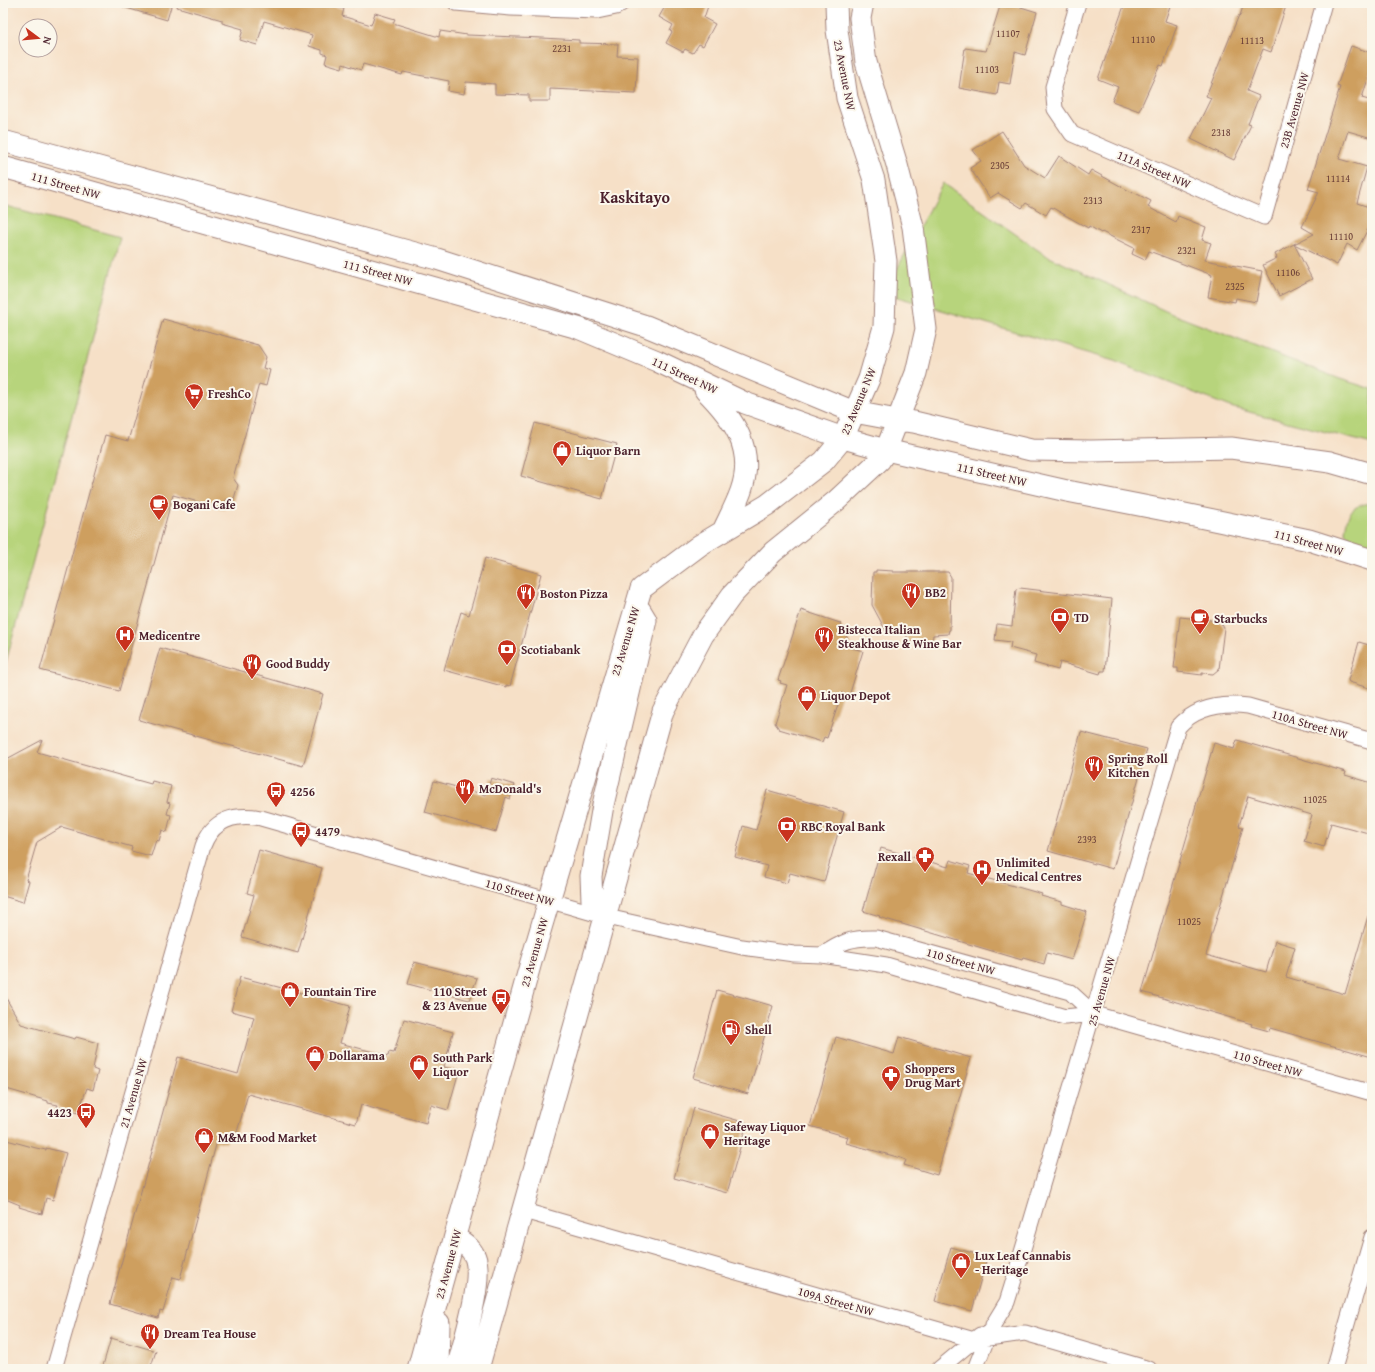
<svg xmlns="http://www.w3.org/2000/svg" width="1375" height="1372" viewBox="0 0 1375 1372" font-family="'Gentium Book Plus',serif">
  <style>
    .green { fill: #b7d47b; stroke: #807a53 }
    .building { fill: #ce9f5e }
    .lines { fill: none; stroke-linecap: round; stroke-linejoin: round }
    .street-casing { stroke: #a08079; stroke-width: 17 }
    .secondary-casing { stroke: #a08079; stroke-width: 23 }
    .street { stroke: #fff; stroke-width: 15 }
    .secondary { stroke: #fff; stroke-width: 21 }
    .labels { text-anchor: middle; dominant-baseline: central; stroke-width: 4; stroke-linejoin: round; paint-order: stroke }
    .number-label { font-size: 10px; fill: #6b3f38 }
    .street-label { font-size: 12px; fill: #4a1f2b; stroke: #fbf7ec }
    .poi-label { font-size: 12px; font-weight: bold; fill: #4a1f2b; stroke: #fbf7ec; text-anchor: start }
    .district-label { font-size: 16px; font-weight: bold; fill: #4a1f2b; stroke: #fbf7ec }
  </style>
  <rect width="100%" height="100%" fill="#fbf7ec"/>
  <filter id="ink" filterUnits="userSpaceOnUse"><feTurbulence type="fractalNoise" baseFrequency=".025" numOctaves="2"/><feDisplacementMap in="SourceGraphic" scale="8" xChannelSelector="R" yChannelSelector="G"/><feConvolveMatrix kernelMatrix="1 2 1 2 8 2 1 2 1" color-interpolation-filters="sRGB"/></filter>
  <filter id="wash" filterUnits="userSpaceOnUse"><feTurbulence type="fractalNoise" baseFrequency=".012" numOctaves="4" result="noise"/><feDisplacementMap in="SourceGraphic" scale="16" xChannelSelector="R" yChannelSelector="G"/><feGaussianBlur stdDeviation="0.9" result="paint"/><feColorMatrix in="noise" values="0 0 0 0 0 0 0 0 0 0 0 0 0 0 0 0 0 1.4 0 .05"/><feComposite in="paint" operator="in"/></filter>
  <g filter="url(#wash)">
    <rect width="100%" height="100%" fill="#f6e0c7"/>
    <path class="green" d="M943,183L1045,255L1172,314L1340,379L1372,389V444L1230,407L1114,361L884,293Z
      M3,205L120,237L3,673Z
      M1372,503V546L1354,541L1345,533C1347,513 1351,505 1372,503Z"/>
    <g id="blocks">
      <path class="building" d="M123,3H172L167,20L123,7Z
        M178,3H323L344,9L342,16L371,25L375,13L395,19L393,23L439,37L440,31L467,35L542,38L579,40V43L618,44L617,56L638,57L636,93L550,89V101H529V95L495,94V84L466,82L464,94L448,91L449,81L403,72L402,75L363,64L361,70L343,64L342,68L325,63L327,55L322,53V50L309,46L312,35L264,21L257,45L240,40L243,29L222,23V20L177,7Z
        M667,3H709L704,18L715,24L703,46L699,44L693,53L685,49L683,52L666,43L672,32L670,31L673,25L659,17Z
        M1001,3H1008L1037,12L1025,55L1015,52L1010,84L999,82L997,95L959,88L965,48L986,51Z
        M1125,3H1171L1165,21L1177,25L1163,66L1160,65L1139,111L1112,101L1118,87L1098,79Z
        M1244,3H1287L1271,52L1263,49L1247,91L1259,96L1248,124L1251,125L1234,160L1191,139L1211,98L1206,96L1239,15L1240,16Z
        M1351,46L1372,53V66L1362,98L1372,101V138L1348,131L1339,159L1367,167L1357,203L1372,208V221L1357,250L1347,244L1337,265L1294,244L1314,234L1302,227L1319,192L1308,189L1340,87L1337,86Z
        M1002,131L1024,165L1045,178L1059,156L1088,175L1091,170L1133,193V192L1151,201L1148,207L1176,222L1178,216L1206,227L1202,240L1211,243L1205,260L1262,271L1256,302L1236,298L1235,302L1208,297L1212,275L1149,251L1145,260L1132,254L1134,248L1102,232L1101,233L1089,226L1088,228L1051,207L1046,215L1026,203L1022,208L998,193L990,198L970,168L981,161L973,150Z
        M1294,244L1312,279L1279,296L1263,265L1277,258L1275,254Z
        M163,319L258,345L266,357L263,368L270,370L266,386L259,384L233,478L238,485L233,502L226,499L224,509L173,495L119,691L40,670L105,435L128,441Z
        M535,423L617,444L602,499L521,476Z
        M485,558L541,574L510,686L506,685V687L444,670L461,612L469,615Z
        M876,570L893,571V572H948L951,577L950,630H949L948,634L933,635L932,642H907V634L887,633L872,605L873,572H876Z
        M1020,588L1112,599L1105,671H1101L1100,674L1060,662L1058,670L1034,663L1036,655L1010,648L1011,642L995,640L997,624L1012,626L1016,589Z
        M801,610L840,623L852,648L863,651L849,696L842,693L827,738L824,737L822,742L779,729L775,723L787,685L780,683L781,681L778,680Z
        M1180,617L1220,621L1224,628L1219,669L1213,674L1202,673V675L1178,672V668H1174Z
        M1359,642L1372,646V689L1349,682L1348,680Z
        M160,648L323,694L303,766L139,720Z
        M1081,732L1147,749L1113,869L1048,851Z
        M42,740L37,752L151,784L152,781L171,786L167,802L170,803L167,814L171,815L167,832L162,830L159,841L156,840L151,856L131,851L132,847L62,827L37,842L26,880L29,881L23,902L3,896V761Z
        M1237,740L1346,772L1345,775L1372,783V834L1331,823L1324,847L1304,841L1312,815L1248,796L1239,826L1243,827L1206,955L1266,972L1275,941L1295,947L1286,977L1345,994L1368,916H1372V1057L1270,1028L1269,1031L1251,1026L1252,1024L1142,992L1214,743L1234,749Z
        M491,778L515,785L510,799L506,797L496,832L425,812L434,781L486,795Z
        M767,790L844,812L824,882L790,873L787,883L764,877L767,866L735,857L743,826L756,830Z
        M881,848L948,867L950,860L970,866L968,873L1042,894L1041,896L1062,902V904L1087,912L1072,960L1047,953L1044,964L1023,958L1022,960L879,917L880,916L863,911Z
        M259,850L322,868L298,953L242,937L254,895L247,893Z
        M414,962L477,978L469,1000L408,984Z
        M240,977L350,1006L340,1043L388,1056L389,1052L394,1053L404,1019L453,1032L444,1067L459,1071L448,1110L431,1105L426,1123L361,1105L356,1124L248,1094L235,1139L228,1137L226,1143L217,1141L180,1279L173,1277L163,1312L160,1311L158,1318L110,1304L178,1057L238,1074L254,1017L231,1011Z
        M717,990L773,1006L748,1094L693,1078Z
        M3,993L21,1024L75,1039L76,1037L98,1043L93,1069L98,1071L93,1090L87,1088L78,1113L57,1107L58,1105L48,1103V1101L3,1088Z
        M836,1037L894,1054L899,1037L971,1058L937,1175L904,1165L906,1160L901,1158L846,1143L848,1137L810,1126Z
        M694,1108L747,1123L727,1193L674,1178Z
        M3,1139L36,1148L46,1150V1148L66,1153L53,1200L46,1198L42,1214L19,1207L20,1205L3,1198Z
        M951,1247L987,1257L972,1311L935,1301Z
        M111,1338L156,1351L150,1369H102Z"/>
    </g>
  </g>
  <g filter="url(#ink)">
    <use href="#blocks" fill-opacity="0" stroke="#a08079" stroke-width="1"/>
    <g class="lines">
      <g class="street-casing">
        <path id="street" d="M456,3L511,8L597,11L616,7L622,3
          M1078,3L1053,87L1055,109L1072,134L1264,217L1324,3
          M1094,1014L1372,1093
          M524,1211L974,1340L1025,1333L1149,1369
          M993,1325L1007,1302L1012,1286L1178,727C1196,707 1222,703 1248,706L1372,741
          M54,1369L203,846C213,819 235,813 261,818L607,917L742,947L794,954L822,955L886,965L1065,1017L1094,1014L1070,992L876,938C851,937 842,942 822,955
          M939,1369L980,1335
          M975,1369L990,1331
          M1334,1369L1372,1237"/>
      </g>
      <g class="secondary-casing">
        <path id="secondary" d="M3,141L437,259L646,326L854,412L897,420L914,422L1031,450L1091,451L1231,448L1330,462L1372,474
          M3,167L578,328L657,361L745,403L843,438L886,450L1067,491L1180,513L1309,540L1372,560
          M705,390C733,418 756,449 741,491C736,505 729,518 723,531
          M607,917L592,901L591,876L603,805L646,620L640,610
          M455,1239C463,1241 471,1248 475,1257C484,1280 463,1344 457,1369
          M418,1369L531,962L641,589L700,545L767,505L824,461L843,438L869,379L884,327L886,261L874,180L847,98L837,30L836,3
          M438,1369L439,1323
          M478,1369L663,711L703,635L732,595L773,552L836,501L880,460L886,450L916,373L926,329L913,227L897,165L866,62L860,18L863,3"/>
      </g>
      <use href="#street" class="street"/>
      <use href="#secondary" class="secondary"/>
    </g>
  </g>
  <defs>
    <g id="supermarket-pin" transform="scale(1)"><path d="M0 17L-7.5 6A9.5 9.5 0 1 1 7.5 6Z" fill="#c8321e" stroke="#fbf7ec"/><path d="M-6-5.5h2.5l.6 2H6L4.5 2H-2.5L-4.4-4H-6ZM-1.5 3.2a1.3 1.3 0 1 0 .1 0ZM3 3.2a1.3 1.3 0 1 0 .1 0Z" fill="#fff"/></g>
    <g id="shop-pin" transform="scale(1)"><path d="M0 17L-7.5 6A9.5 9.5 0 1 1 7.5 6Z" fill="#c8321e" stroke="#fbf7ec"/><path d="M-5-2.5h2.3a2.7 3.5 0 0 1 5.4 0H5L5.5 6h-11ZM-1.5-2.5h3a1.5 2.3 0 0 0-3 0Z" fill="#fff"/></g>
    <g id="cafe-pin" transform="scale(1)"><path d="M0 17L-7.5 6A9.5 9.5 0 1 1 7.5 6Z" fill="#c8321e" stroke="#fbf7ec"/><path d="M-5.5-4.5H6V0H3Q3 3.5 0 3.5H-2.5Q-5.5 3.5-5.5 0ZM3-3.2v2h1.7v-2ZM-6 4.5H4V6H-6Z" fill="#fff"/></g>
    <g id="restaurant-pin" transform="scale(1)"><path d="M0 17L-7.5 6A9.5 9.5 0 1 1 7.5 6Z" fill="#c8321e" stroke="#fbf7ec"/><path d="M-5-6h1v4h1v-4h1v4h1v-4h1v5L-1.5 .5V6h-2V.5L-5-1ZM5-6V6H3V1.5H1.5Q1.5-4 5-6Z" fill="#fff"/></g>
    <g id="bank-pin" transform="scale(1)"><path d="M0 17L-7.5 6A9.5 9.5 0 1 1 7.5 6Z" fill="#c8321e" stroke="#fbf7ec"/><path d="M-6-4H6V4H-6ZM0-2.3a2.3 2.3 0 1 0 0 4.6a2.3 2.3 0 1 0 0-4.6Z" fill="#fff"/></g>
    <g id="hospital-pin" transform="scale(1)"><path d="M0 17L-7.5 6A9.5 9.5 0 1 1 7.5 6Z" fill="#c8321e" stroke="#fbf7ec"/><path d="M-5-5h3v3.5h4V-5h3V5h-3V1.5h-4V5h-3Z" fill="#fff"/></g>
    <g id="bus-pin" transform="scale(1)"><path d="M0 17L-7.5 6A9.5 9.5 0 1 1 7.5 6Z" fill="#c8321e" stroke="#fbf7ec"/><path d="M-5-6H5V4H4V6H2V4H-2V6H-4V4H-5ZM-3.5-4V0h7V-4ZM-3.5 1.2v1.5H-2V1.2ZM2 1.2v1.5H3.5V1.2Z" fill="#fff"/></g>
    <g id="pharmacy-pin" transform="scale(1)"><path d="M0 17L-7.5 6A9.5 9.5 0 1 1 7.5 6Z" fill="#c8321e" stroke="#fbf7ec"/><path d="M-2-6h4v4h4v4h-4v4h-4v-4h-4v-4h4Z" fill="#fff"/></g>
    <g id="fuel-pin" transform="scale(1)"><path d="M0 17L-7.5 6A9.5 9.5 0 1 1 7.5 6Z" fill="#c8321e" stroke="#fbf7ec"/><path d="M-5.5-6h7V0h2V4h1.3V-2.5L3-4.5l.8-.8L6-3V5H2.5V1h-1V6h-7ZM-4.2-4.7v3.2H.2V-4.7Z" fill="#fff"/></g>
  </defs>
  <g fill-rule="evenodd">
    <use href="#supermarket-pin" x="194" y="393"/>
    <use href="#shop-pin" x="562" y="450"/>
    <use href="#cafe-pin" x="159" y="504"/>
    <use href="#restaurant-pin" x="911" y="592"/>
    <use href="#restaurant-pin" x="526" y="593"/>
    <use href="#bank-pin" x="1060" y="617"/>
    <use href="#cafe-pin" x="1200" y="618"/>
    <use href="#hospital-pin" x="125" y="635"/>
    <use href="#restaurant-pin" x="824" y="636"/>
    <use href="#bank-pin" x="507" y="649"/>
    <use href="#restaurant-pin" x="252" y="663"/>
    <use href="#shop-pin" x="807" y="695"/>
    <use href="#restaurant-pin" x="1094" y="765"/>
    <use href="#restaurant-pin" x="465" y="788"/>
    <use href="#bus-pin" x="276" y="791"/>
    <use href="#bank-pin" x="787" y="826"/>
    <use href="#bus-pin" x="301" y="831"/>
    <use href="#pharmacy-pin" x="925" y="856"/>
    <use href="#hospital-pin" x="982" y="869"/>
    <use href="#shop-pin" x="290" y="991"/>
    <use href="#bus-pin" x="501" y="998"/>
    <use href="#fuel-pin" x="731" y="1029"/>
    <use href="#shop-pin" x="315" y="1055"/>
    <use href="#shop-pin" x="419" y="1064"/>
    <use href="#pharmacy-pin" x="891" y="1075"/>
    <use href="#bus-pin" x="86" y="1112"/>
    <use href="#shop-pin" x="710" y="1133"/>
    <use href="#shop-pin" x="204" y="1137"/>
    <use href="#shop-pin" x="961" y="1262"/>
    <use href="#restaurant-pin" x="150" y="1333"/>
  </g>
  <g class="labels">
    <g class="number-label">
      <text x="1008" y="33">11107</text>
      <text x="1143" y="39">11110</text>
      <text x="1252" y="40">11113</text>
      <text x="562" y="48">2231</text>
      <text x="987" y="69">11103</text>
      <text x="1221" y="132">2318</text>
      <text x="1000" y="165">2305</text>
      <text x="1338" y="178">11114</text>
      <text x="1093" y="200">2313</text>
      <text x="1141" y="229">2317</text>
      <text x="1341" y="236">11110</text>
      <text x="1187" y="250">2321</text>
      <text x="1288" y="272">11106</text>
      <text x="1235" y="286">2325</text>
      <text x="1315" y="799">11025</text>
      <text x="1087" y="839">2393</text>
      <text x="1189" y="921">11025</text>
    </g>
    <g class="street-label">
      <text transform="translate(845 75) rotate(79)">23 Avenue NW</text>
      <text transform="translate(1294 110) rotate(-74)">23B Avenue NW</text>
      <text transform="translate(1154 169) rotate(23)">111A Street NW</text>
      <text transform="translate(66 185) rotate(16)">111 Street NW</text>
      <text transform="translate(378 272) rotate(15)">111 Street NW</text>
      <text transform="translate(685 375) rotate(25)">111 Street NW</text>
      <text transform="translate(858 401) rotate(-67)">23 Avenue NW</text>
      <text transform="translate(992 474) rotate(13)">111 Street NW</text>
      <text transform="translate(1309 542) rotate(15)">111 Street NW</text>
      <text transform="translate(625 641) rotate(-73)">23 Avenue NW</text>
      <text transform="translate(1310 724) rotate(16)">110A Street NW</text>
      <text transform="translate(520 892) rotate(16)">110 Street NW</text>
      <text transform="translate(534 952) rotate(-74)">23 Avenue NW</text>
      <text transform="translate(961 961) rotate(16)">110 Street NW</text>
      <text transform="translate(1101 991) rotate(-74)">25 Avenue NW</text>
      <text transform="translate(1268 1063) rotate(16)">110 Street NW</text>
      <text transform="translate(133 1093) rotate(-74)">21 Avenue NW</text>
      <text transform="translate(448 1264) rotate(-75)">23 Avenue NW</text>
      <text transform="translate(836 1301) rotate(16)">109A Street NW</text>
    </g>
    <g class="poi-label">
      <text x="208" y="393">FreshCo</text>
      <text x="576" y="450">Liquor Barn</text>
      <text x="173" y="504">Bogani Cafe</text>
      <text x="925" y="592">BB2</text>
      <text x="540" y="593">Boston Pizza</text>
      <text x="1074" y="617">TD</text>
      <text x="1214" y="618">Starbucks</text>
      <text x="838" y="629">Bistecca Italian<tspan x="838" dy="14">Steakhouse &amp; Wine Bar</tspan></text>
      <text x="139" y="635">Medicentre</text>
      <text x="521" y="649">Scotiabank</text>
      <text x="266" y="663">Good Buddy</text>
      <text x="821" y="695">Liquor Depot</text>
      <text x="1108" y="758">Spring Roll<tspan x="1108" dy="14">Kitchen</tspan></text>
      <text x="479" y="788">McDonald's</text>
      <text x="290" y="791">4256</text>
      <text x="801" y="826">RBC Royal Bank</text>
      <text x="315" y="831">4479</text>
      <text x="911" y="856" text-anchor="end">Rexall</text>
      <text x="996" y="862">Unlimited<tspan x="996" dy="14">Medical Centres</tspan></text>
      <text x="304" y="991">Fountain Tire</text>
      <text x="487" y="991" text-anchor="end">110 Street<tspan x="487" dy="14">&amp; 23 Avenue</tspan></text>
      <text x="745" y="1029">Shell</text>
      <text x="329" y="1055">Dollarama</text>
      <text x="433" y="1057">South Park<tspan x="433" dy="14">Liquor</tspan></text>
      <text x="905" y="1068">Shoppers<tspan x="905" dy="14">Drug Mart</tspan></text>
      <text x="72" y="1112" text-anchor="end">4423</text>
      <text x="724" y="1126">Safeway Liquor<tspan x="724" dy="14">Heritage</tspan></text>
      <text x="218" y="1137">M&amp;M Food Market</text>
      <text x="975" y="1255">Lux Leaf Cannabis<tspan x="975" dy="14">- Heritage</tspan></text>
      <text x="164" y="1333">Dream Tea House</text>
    </g>
    <g class="district-label">
      <text x="635" y="197">Kaskitayo</text>
    </g>
  </g>
  <rect width="1375" height="1372" fill="none" stroke="#fbf7ec" stroke-width="16"/>
  <g transform="translate(38 38) rotate(106)"><circle r="19" fill="#fbf7ec" stroke="#b4a19f"/>
  <path d="M0-3L7 15L0 10L-7 15Z" fill="#c8321e"/>
  <text y="-6" font-size="11" font-weight="bold" text-anchor="middle" fill="#4a1f2b">N</text>
  </g>
</svg>
